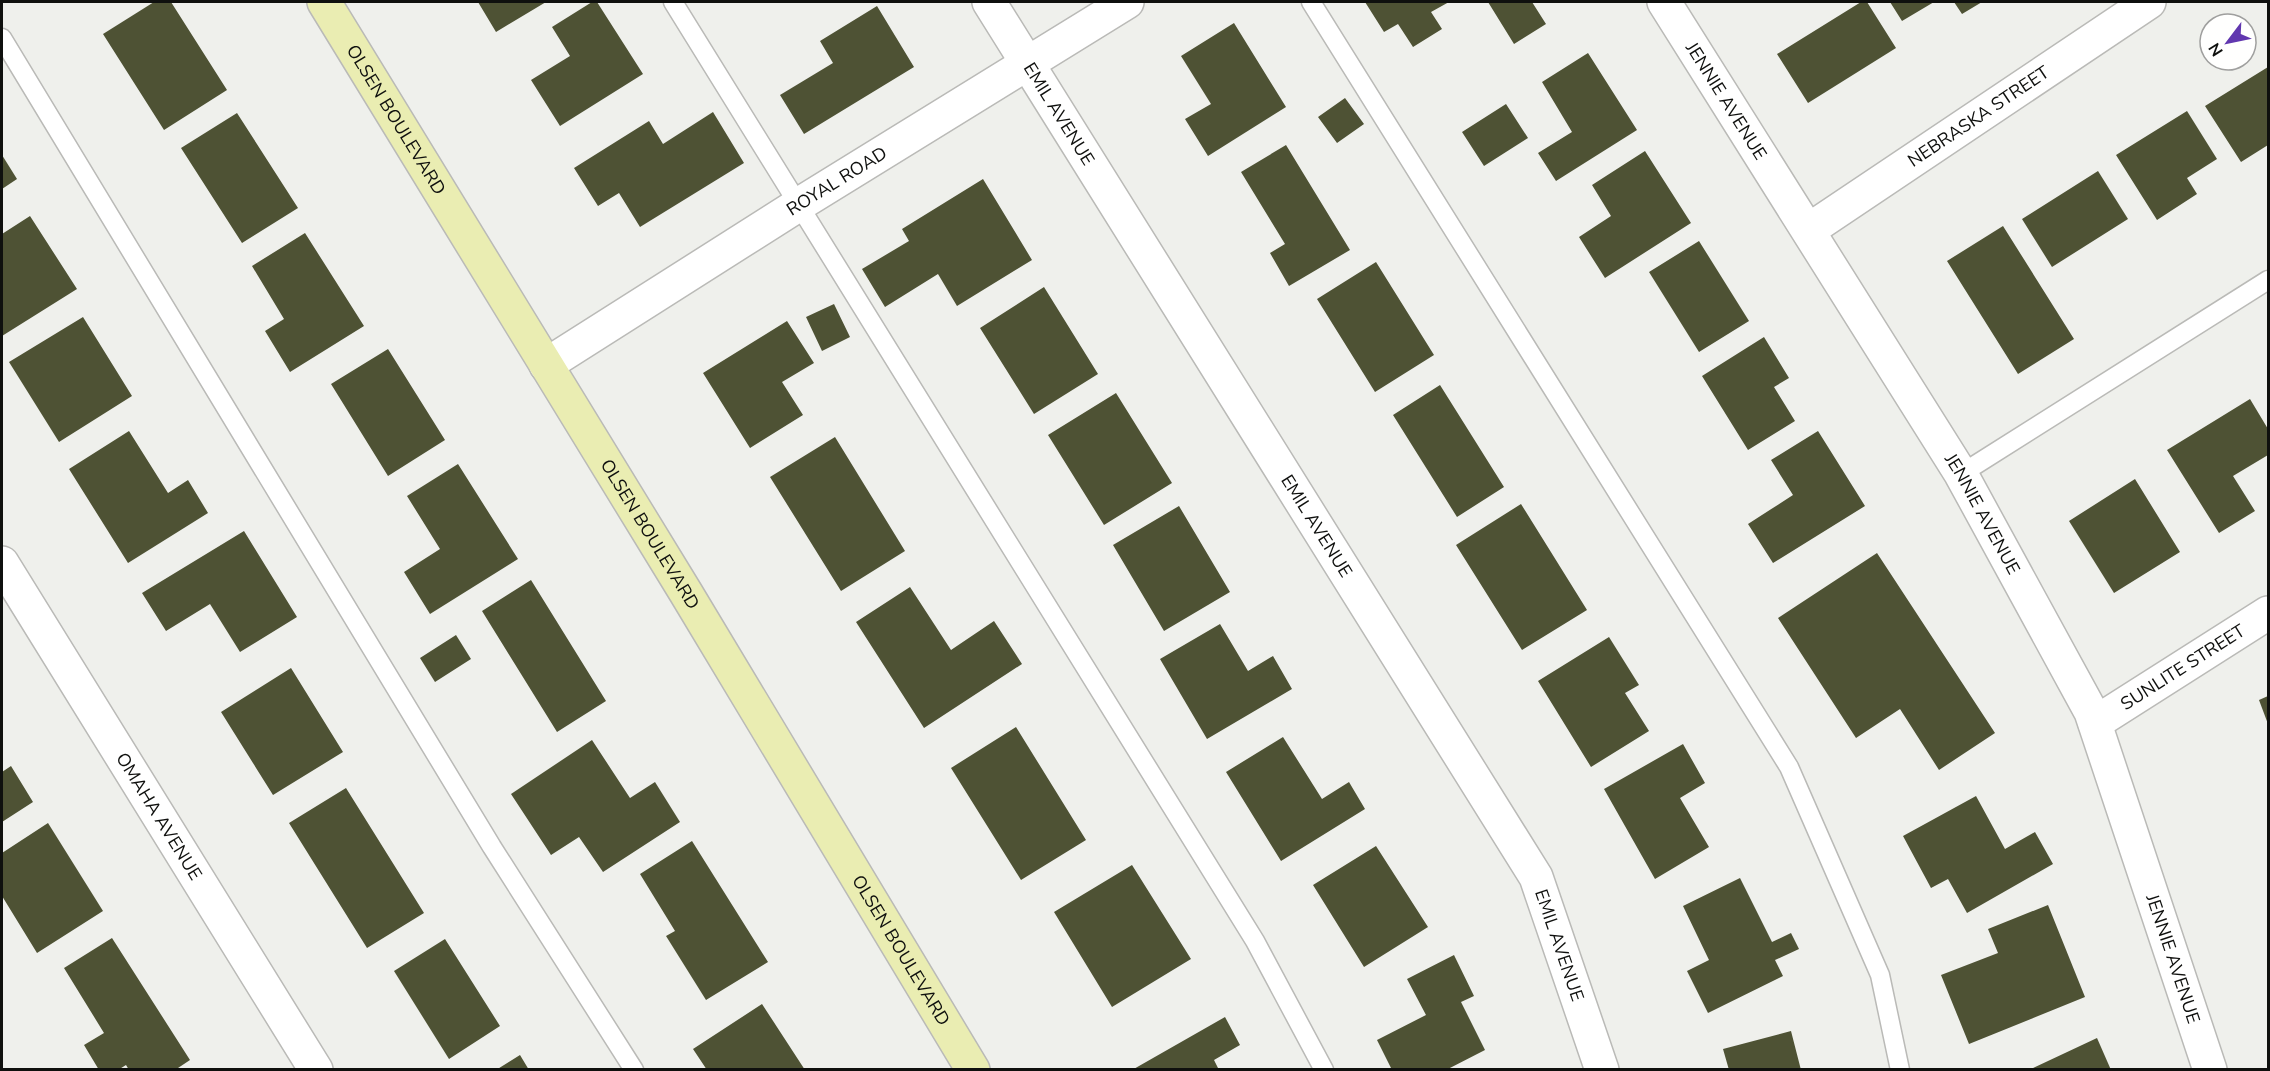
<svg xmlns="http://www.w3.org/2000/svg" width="2270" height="1071" viewBox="0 0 2270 1071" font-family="'Nunito Sans',sans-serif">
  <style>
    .building { fill: #4e5234 }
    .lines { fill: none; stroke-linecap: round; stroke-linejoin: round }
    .lane-casing { stroke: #babab7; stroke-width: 21 }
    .street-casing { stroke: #babab7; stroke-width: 36 }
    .secondary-casing { stroke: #babab7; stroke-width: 36 }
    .lane { stroke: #fff; stroke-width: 18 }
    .street { stroke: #fff; stroke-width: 33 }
    .secondary { stroke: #eaedb2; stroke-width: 33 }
    .labels { text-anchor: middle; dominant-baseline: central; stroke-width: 6; stroke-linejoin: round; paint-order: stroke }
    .street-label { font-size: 18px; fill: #0f100e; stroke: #fffffe }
  </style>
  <rect width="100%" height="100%" fill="#eff0ec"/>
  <path class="building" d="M154,2H171L227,90L164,130L103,34Z
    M478,2H546L496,32Z
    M592,2H597L643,74L560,126L531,80L570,56L552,27Z
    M1365,2H1449L1431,12L1442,29L1413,47L1398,24L1384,32Z
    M1488,2H1532L1546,24L1514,44Z
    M1861,2H1867L1896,48L1808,103L1777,54Z
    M1890,2H1934L1902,21Z
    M1954,2H1982L1962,14Z
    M877,6L914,67L804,134L780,95L833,63L820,41Z
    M1234,23L1286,107L1208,156L1185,119L1211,104L1181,56Z
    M1588,53L1637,130L1556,181L1538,153L1572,132L1542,82Z
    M2268,67V145L2241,162L2205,106Z
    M1345,98L1364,124L1337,143L1318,117Z
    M1506,104L1528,138L1484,166L1462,132Z
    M2187,111L2217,159L2187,178L2197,194L2157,220L2116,155Z
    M713,112L744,163L640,227L619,193L598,206L574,168L649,121L663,144Z
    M237,113L298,208L242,243L181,148Z
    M1286,145L1350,250L1289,286L1270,253L1285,244L1241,172Z
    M1645,151L1691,223L1605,278L1579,237L1611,216L1592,185Z
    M2,155L17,179L2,189Z
    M2098,171L2128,219L2052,267L2022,219Z
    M983,179L1032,260L957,306L938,274L885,307L862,269L909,241L902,229Z
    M30,216L77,289L2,336V234Z
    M2003,226L2074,339L2018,374L1947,261Z
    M305,233L364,326L290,372L265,331L284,319L252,266Z
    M1699,241L1749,321L1699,352L1649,272Z
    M1376,262L1434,355L1375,392L1317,299Z
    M1044,287L1098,374L1034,414L980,328Z
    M834,304L850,337L822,351L806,317Z
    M83,317L132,396L59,442L9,362Z
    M787,321L814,363L782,382L803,415L750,448L703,373Z
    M1764,337L1789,378L1774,387L1795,421L1748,450L1702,376Z
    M388,349L445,440L388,476L331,384Z
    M1440,385L1504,487L1457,517L1393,415Z
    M1116,393L1172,483L1104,525L1048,435Z
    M2250,399L2268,429V455L2233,476L2255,511L2219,533L2167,450Z
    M129,431L168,493L188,480L208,513L128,563L69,469Z
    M1818,431L1865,506L1773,563L1748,524L1793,495L1771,460Z
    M835,437L905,551L841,591L770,477Z
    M458,464L518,559L430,614L404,572L440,549L407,496Z
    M2135,479L2180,552L2114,593L2069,521Z
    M1521,504L1587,610L1522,650L1456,545Z
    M1179,506L1230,592L1164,631L1113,545Z
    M244,531L297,617L240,652L210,604L166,631L142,593Z
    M1877,553L1995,733L1939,770L1900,709L1856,738L1778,618Z
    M531,580L606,701L557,732L482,611Z
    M910,587L951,650L994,621L1022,664L924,728L856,622Z
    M1220,624L1248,671L1273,656L1292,689L1207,739L1160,659Z
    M456,635L471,659L435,682L420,658Z
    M1609,637L1639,685L1625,693L1649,731L1591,767L1538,681Z
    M291,668L343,752L273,795L221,712Z
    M2268,696V724L2259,700Z
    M1016,727L1086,840L1021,880L951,768Z
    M1283,737L1322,799L1349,782L1365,809L1281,861L1226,772Z
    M592,740L630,798L655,782L680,822L603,872L579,837L551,855L511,794Z
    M1683,744L1705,783L1680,798L1709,847L1655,879L1604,789Z
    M11,766L33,802L2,822V772Z
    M346,788L424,913L367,948L289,823Z
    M1976,796L2005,849L2035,832L2053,864L1967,913L1948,879L1931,888L1903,836Z
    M48,823L103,911L37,953L2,896V853Z
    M692,841L768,962L706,1000L666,936L675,931L640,874Z
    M1376,846L1428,927L1364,967L1313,885Z
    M1132,865L1191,959L1112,1007L1054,912Z
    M1740,878L1772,942L1791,933L1799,949L1775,960L1783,976L1708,1013L1687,971L1709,960L1683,906Z
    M2048,905L2085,997L1969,1044L1941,975L1998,953L1988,929Z
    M112,938L190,1060L175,1070H129L126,1065L118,1070H99L84,1045L104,1033L64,968Z
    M445,939L500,1026L449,1059L394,971Z
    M1454,955L1474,996L1461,1002L1485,1050L1446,1070H1392L1377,1040L1426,1015L1407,979Z
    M762,1004L805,1070H707L693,1049Z
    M1225,1017L1240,1045L1214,1060L1219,1070H1132Z
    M1791,1031L1801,1070H1729L1723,1049Z
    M2097,1038L2111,1070H2029Z
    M520,1055L529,1070H496Z"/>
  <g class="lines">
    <g class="lane-casing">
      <path id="lane" d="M673,2L1255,941L1324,1070
        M1311,2L1789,767L1880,975L1900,1070
        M2,38L492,847L634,1070
        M1961,474L2268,280"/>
    </g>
    <g class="street-casing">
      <g id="street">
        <path id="s1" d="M989,2L1536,877L1602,1070"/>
        <path id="s2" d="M1664,2L1961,474L2091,712L2210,1070"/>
        <path id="s3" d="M1809,230L2149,2"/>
        <path id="s4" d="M546,365L798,205L1127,2"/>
        <path id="s5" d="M2,563L316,1070"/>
        <path id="s6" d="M2095,723L2268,613"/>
      </g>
    </g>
    <g class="secondary-casing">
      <g id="secondary">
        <path id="s7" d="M324,2L686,593L973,1070"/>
      </g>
    </g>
    <use href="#lane" class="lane"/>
    <use href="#street" class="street"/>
    <use href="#secondary" class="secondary"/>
  </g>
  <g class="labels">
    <g class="street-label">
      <text stroke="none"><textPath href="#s2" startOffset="117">JENNIE AVENUE</textPath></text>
      <text stroke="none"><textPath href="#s1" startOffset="132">EMIL AVENUE</textPath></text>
      <text stroke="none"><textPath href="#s3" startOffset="204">NEBRASKA STREET</textPath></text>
      <text stroke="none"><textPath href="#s7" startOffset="138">OLSEN BOULEVARD</textPath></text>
      <text stroke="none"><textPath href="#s4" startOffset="344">ROYAL ROAD</textPath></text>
      <text stroke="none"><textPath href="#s2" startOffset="603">JENNIE AVENUE</textPath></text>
      <text stroke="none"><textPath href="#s1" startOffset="618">EMIL AVENUE</textPath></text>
      <text stroke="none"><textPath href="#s7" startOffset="624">OLSEN BOULEVARD</textPath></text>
      <text stroke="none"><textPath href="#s6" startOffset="104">SUNLITE STREET</textPath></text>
      <text stroke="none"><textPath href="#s5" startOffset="298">OMAHA AVENUE</textPath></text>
      <text stroke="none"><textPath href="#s1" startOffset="1104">EMIL AVENUE</textPath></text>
      <text stroke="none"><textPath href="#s7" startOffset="1110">OLSEN BOULEVARD</textPath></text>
      <text stroke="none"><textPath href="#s2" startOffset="1089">JENNIE AVENUE</textPath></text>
    </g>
  </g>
  <rect width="2270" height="1071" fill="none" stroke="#0f100e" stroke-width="6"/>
  <g transform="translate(2228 42) rotate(238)"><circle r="28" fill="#fffffe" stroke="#9f9f9e" stroke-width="1.5"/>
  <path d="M0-4.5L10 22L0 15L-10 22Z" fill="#6137af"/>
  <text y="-9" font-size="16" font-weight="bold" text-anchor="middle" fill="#0f100e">N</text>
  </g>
</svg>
